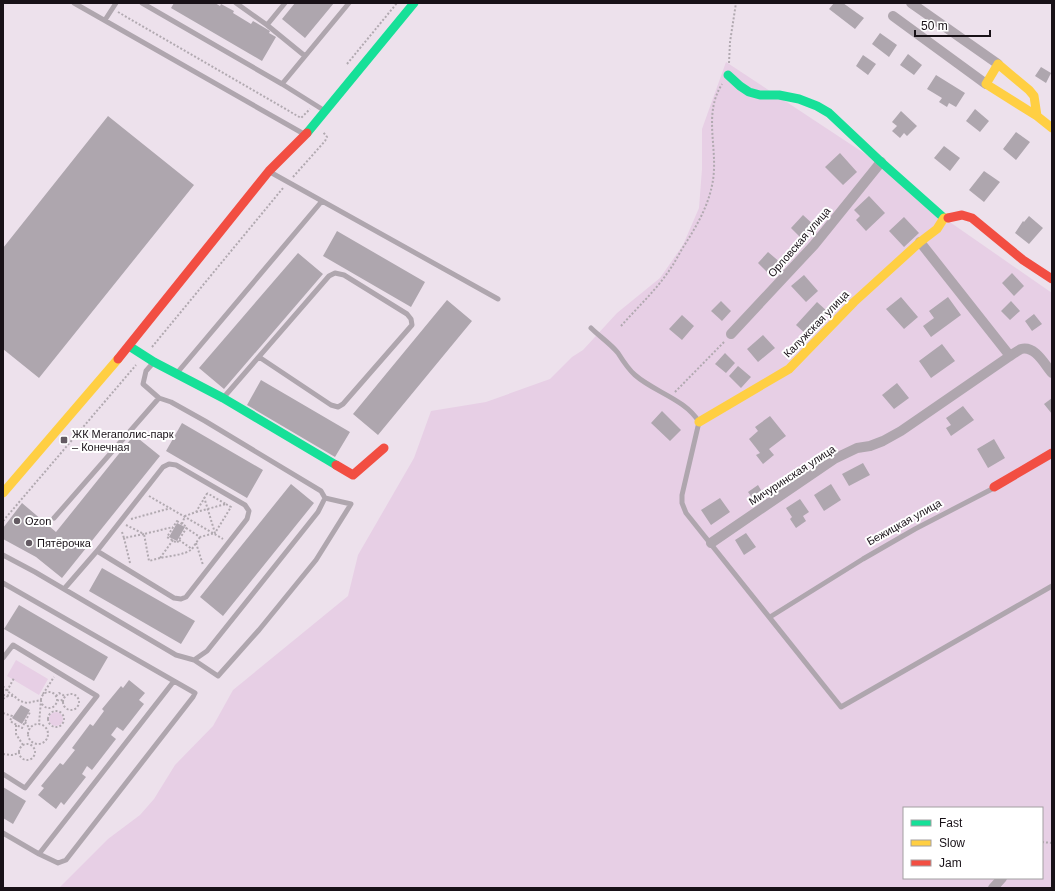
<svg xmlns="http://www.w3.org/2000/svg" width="1055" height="891" viewBox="0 0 1055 891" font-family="Arial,sans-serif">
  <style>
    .green { fill: #e7cfe5; fill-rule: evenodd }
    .building { fill: #aea6ae }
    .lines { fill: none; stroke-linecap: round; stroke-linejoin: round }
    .path { stroke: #b1a9b0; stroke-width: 2; stroke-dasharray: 2 2; stroke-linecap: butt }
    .lane { stroke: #afa6ae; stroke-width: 5 }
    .street { stroke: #afa6ae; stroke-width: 10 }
    .fast { stroke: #16e098; stroke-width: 9 }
    .slow { stroke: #ffcf43; stroke-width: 9 }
    .jam { stroke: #f24e42; stroke-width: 9 }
    .poi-dot { fill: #635a62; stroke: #fff; stroke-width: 1.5 }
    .labels { text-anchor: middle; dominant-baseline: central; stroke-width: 4; stroke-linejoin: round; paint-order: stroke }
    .street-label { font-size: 11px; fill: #181117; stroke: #fff }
    .poi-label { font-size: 11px; fill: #181117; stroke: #fff; text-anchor: start }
  </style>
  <rect width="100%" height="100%" fill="#ede1ec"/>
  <path class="green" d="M726,62L879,163L944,218L1052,293V888H59L108,839L140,815L154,799L175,765L213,726L233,690L348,596L358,555L414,458L431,411L486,402L550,379L572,357L583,350L617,313L660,278L683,245L699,208L702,169V129ZM904,808H1042V878H904Z
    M16,660L48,679L39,695L7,676Z
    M49 719a7 7 0 1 1 14 0a7 7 0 1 1-14 0Z"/>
  <path class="building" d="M174,3H215L220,6L221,4L234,11L233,13L251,24L253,21L270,31L269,33L276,37L262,61L171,8Z
    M295,3H334L305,38L282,19Z
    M834,3H843L864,18L855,29L829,9Z
    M880,33L897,45L889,57L872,44Z
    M908,54L922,65L914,75L900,65Z
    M863,55L876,64L868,75L856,66Z
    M1041,67L1051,73L1046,83L1035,76Z
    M936,75L965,93L956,107L949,103L947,107L939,102L942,98L927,89Z
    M975,109L989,121L980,132L966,121Z
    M901,111L917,126L907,136L904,133L900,138L892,131L897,126L892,122Z
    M108,116L194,185L39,378L3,349V248Z
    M1016,132L1030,142L1016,160L1003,149Z
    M944,146L960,158L950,171L934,158Z
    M840,153L857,172L843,185L825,167Z
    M984,171L1000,182L984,202L969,190Z
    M869,196L885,213L866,231L856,220L860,216L854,210Z
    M803,215L815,226L802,239L791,228Z
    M1029,216L1043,228L1029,244L1015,233L1023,221L1024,222Z
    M904,217L919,233L904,247L889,231Z
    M337,231L425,282L411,307L323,256Z
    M768,252L781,263L770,275L758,263Z
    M298,253L323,274L224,389L199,368Z
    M1012,273L1024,286L1014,296L1002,283Z
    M804,275L818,291L806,302L791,286Z
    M901,297L918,317L904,329L886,309Z
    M948,297L961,315L931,337L923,326L934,318L929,311Z
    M447,300L472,321L378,435L353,414Z
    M721,301L731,311L722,321L711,311Z
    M1011,301L1020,311L1010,320L1001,311Z
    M817,302L828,312L807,335L796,325Z
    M1034,314L1042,324L1032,331L1025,321Z
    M682,315L694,326L682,340L669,329Z
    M763,335L775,348L758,362L747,349Z
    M942,344L955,361L931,378L919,361Z
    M725,353L735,363L726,373L715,364Z
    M738,366L751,377L741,388L729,376Z
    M261,380L350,432L335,457L247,405Z
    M897,383L909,398L894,409L882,395Z
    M1052,398V414L1044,404Z
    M963,406L974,420L951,436L946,428L951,425L946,418Z
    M662,411L681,430L670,441L651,423Z
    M770,416L786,436L769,449L774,455L763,464L756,455L760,453L749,439L758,431L755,427Z
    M182,423L263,470L247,498L166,451Z
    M134,435L160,456L62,578L36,557L3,539V528L22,503L56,532Z
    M994,439L1005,458L988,468L977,449Z
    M863,463L870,475L849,486L842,474Z
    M291,484L314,503L223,616L200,597Z
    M831,484L841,500L824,511L814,495Z
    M758,485L764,495L755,502L748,492Z
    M720,498L730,512L711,525L701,510Z
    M800,499L809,512L803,516L806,521L796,528L790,519L792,517L786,508Z
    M177,523L185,527L177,541L169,537Z
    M746,533L756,547L744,555L735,540Z
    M102,568L195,621L181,644L89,591Z
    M19,605L108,657L94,681L4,629Z
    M129,680L145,693L139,700L144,704L123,731L117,727L111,735L116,739L92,770L87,766L82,774L86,777L64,805L61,802L56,809L38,795L44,788L41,786L60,763L63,765L75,750L72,748L90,724L93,726L104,711L102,709L121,686L123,688Z
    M21,705L30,710L22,724L12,718Z
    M3,787L26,801L13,824L3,818Z"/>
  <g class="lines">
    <path class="path" d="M118,12L301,118L310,109
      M729,63L730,42L736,3
      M347,64L397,3
      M293,177L325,141L327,137L323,132
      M621,326C636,309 653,293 666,275C672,267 677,258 682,249C696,227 709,206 713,180C718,147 703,114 722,84
      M152,347L283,188
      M675,392L725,341
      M149,496L223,539
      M204,497L215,533L231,507L226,504
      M196,512L226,504L207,493
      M131,519L171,508
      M3,521L136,365
      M177,521L187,527L177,543L167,537Z
      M182,524L185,516L196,512L208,492
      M126,525L144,534
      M186,528L200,537L215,533
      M122,532L124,538
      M173,540L160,558C169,556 185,555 192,549
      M179,540L192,549L200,537
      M196,543L203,565
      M160,558L149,561L144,534L173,527
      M130,563L124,538L144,534
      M3,686L7,691L13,695
      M7,691L14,678
      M41 700a8 8 0 1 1 16 0a8 8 0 1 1-16 0Z
      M43,694L54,677
      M63 702a8 8 0 1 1 16 0a8 8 0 1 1-16 0Z
      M3,695L14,696L20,701L27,703L41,700L39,724
      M56,696L59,693L63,695L65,697
      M3,699L8,696
      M57,700L60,701L64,699
      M48 719a8 8 0 1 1 16 0a8 8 0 1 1-16 0Z
      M3,713L12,716L10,721L22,728L30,712
      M25,722L30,729
      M28 734a10 10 0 1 1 20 0a10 10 0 1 1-20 0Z
      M16,725V734L23,745
      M19 752a8 8 0 1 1 16 0a8 8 0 1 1-16 0Z
      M3,754L12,755L19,753
      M1042,842L1052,843"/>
    <path class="lane" d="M74,3L304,134
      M142,3L282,84L349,3
      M236,3L267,25
      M285,3L267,25L305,56
      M105,20L116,3
      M282,84L325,111
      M270,172L498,299
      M591,328C599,336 611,344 618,353C623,361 628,369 635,375C654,392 685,399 699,422L682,495V503L686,513L841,707L1052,586
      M177,373L322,201
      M224,397L329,276L335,273L344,275L407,314L411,319L412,325L343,404L338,407L331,405L259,357
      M159,398L171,402L205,421L321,491L325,498L351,504L316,560L259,630L218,676L194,660
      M54,518L159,398L143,384L146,371L153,363
      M3,555L35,572L176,655L194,660L207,651L318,512L325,498
      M3,583L174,681L39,854L3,833
      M64,589L97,551L163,467L169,464L176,465L245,505L249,511L247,519L186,597L181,599L174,598L97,551
      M770,617L863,559L915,529L994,488
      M3,658L13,645L97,696L25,788L3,774
      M39,854L58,863L66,860L193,697L195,693L174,681"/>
    <path class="street" d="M911,3L998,64
      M893,16L986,84
      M920,242L1010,356C1013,354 1017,351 1021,349C1035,345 1045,365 1052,373
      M731,334L814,245L881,162
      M711,543L834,459L857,448L870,446L883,441L901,431L1010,356
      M993,888L1002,878"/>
    <path class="fast" d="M728,75L740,86L749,92L760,95H779L799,99L817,106L829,113L881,162L944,218
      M307,133L414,3
      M129,346L154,362L223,398L336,465"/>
    <path class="slow" d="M1037,116L1034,96L1029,90L998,64L986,84L1037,116L1052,128
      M699,422L789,369L854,302L920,242L937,229L944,218H948
      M3,493L118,359"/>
    <path class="jam" d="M948,218L962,215L972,218L1023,260L1052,279
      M118,359L269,171L307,133
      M336,465L353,475L384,448
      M994,487L1052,453"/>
  </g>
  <g class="poi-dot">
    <rect x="60" y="436" width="8" height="8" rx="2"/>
    <circle cx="17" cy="521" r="4"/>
    <circle cx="29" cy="543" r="4"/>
  </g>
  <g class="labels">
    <g class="street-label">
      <text transform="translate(799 242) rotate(-49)">Орловская улица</text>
      <text transform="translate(816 324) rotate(-46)">Калужская улица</text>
      <text transform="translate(792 475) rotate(-33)">Мичуринская улица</text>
      <text transform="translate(904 522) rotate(-29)">Бежицкая улица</text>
    </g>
    <g class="poi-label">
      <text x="72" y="434">ЖК Мегаполис-парк<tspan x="72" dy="13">– Конечная</tspan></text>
      <text x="25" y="521">Ozon</text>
      <text x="37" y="543">Пятёрочка</text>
    </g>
  </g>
  <rect width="1055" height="891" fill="none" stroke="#181117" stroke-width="8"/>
  <rect x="903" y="807" width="140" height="72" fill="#ffffff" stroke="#a3a0a2"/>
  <rect x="911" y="820" width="20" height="6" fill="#16e098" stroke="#a3a0a2"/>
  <text x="939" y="827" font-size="12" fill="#181117">Fast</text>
  <rect x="911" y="840" width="20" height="6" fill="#ffcf43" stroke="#a3a0a2"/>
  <text x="939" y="847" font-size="12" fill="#181117">Slow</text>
  <rect x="911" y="860" width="20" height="6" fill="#f24e42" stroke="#a3a0a2"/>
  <text x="939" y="867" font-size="12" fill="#181117">Jam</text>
  <path d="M915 30v6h75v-6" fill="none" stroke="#181117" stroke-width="2"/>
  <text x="921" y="30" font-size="12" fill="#181117" stroke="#ffffff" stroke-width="3" paint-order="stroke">50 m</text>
</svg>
